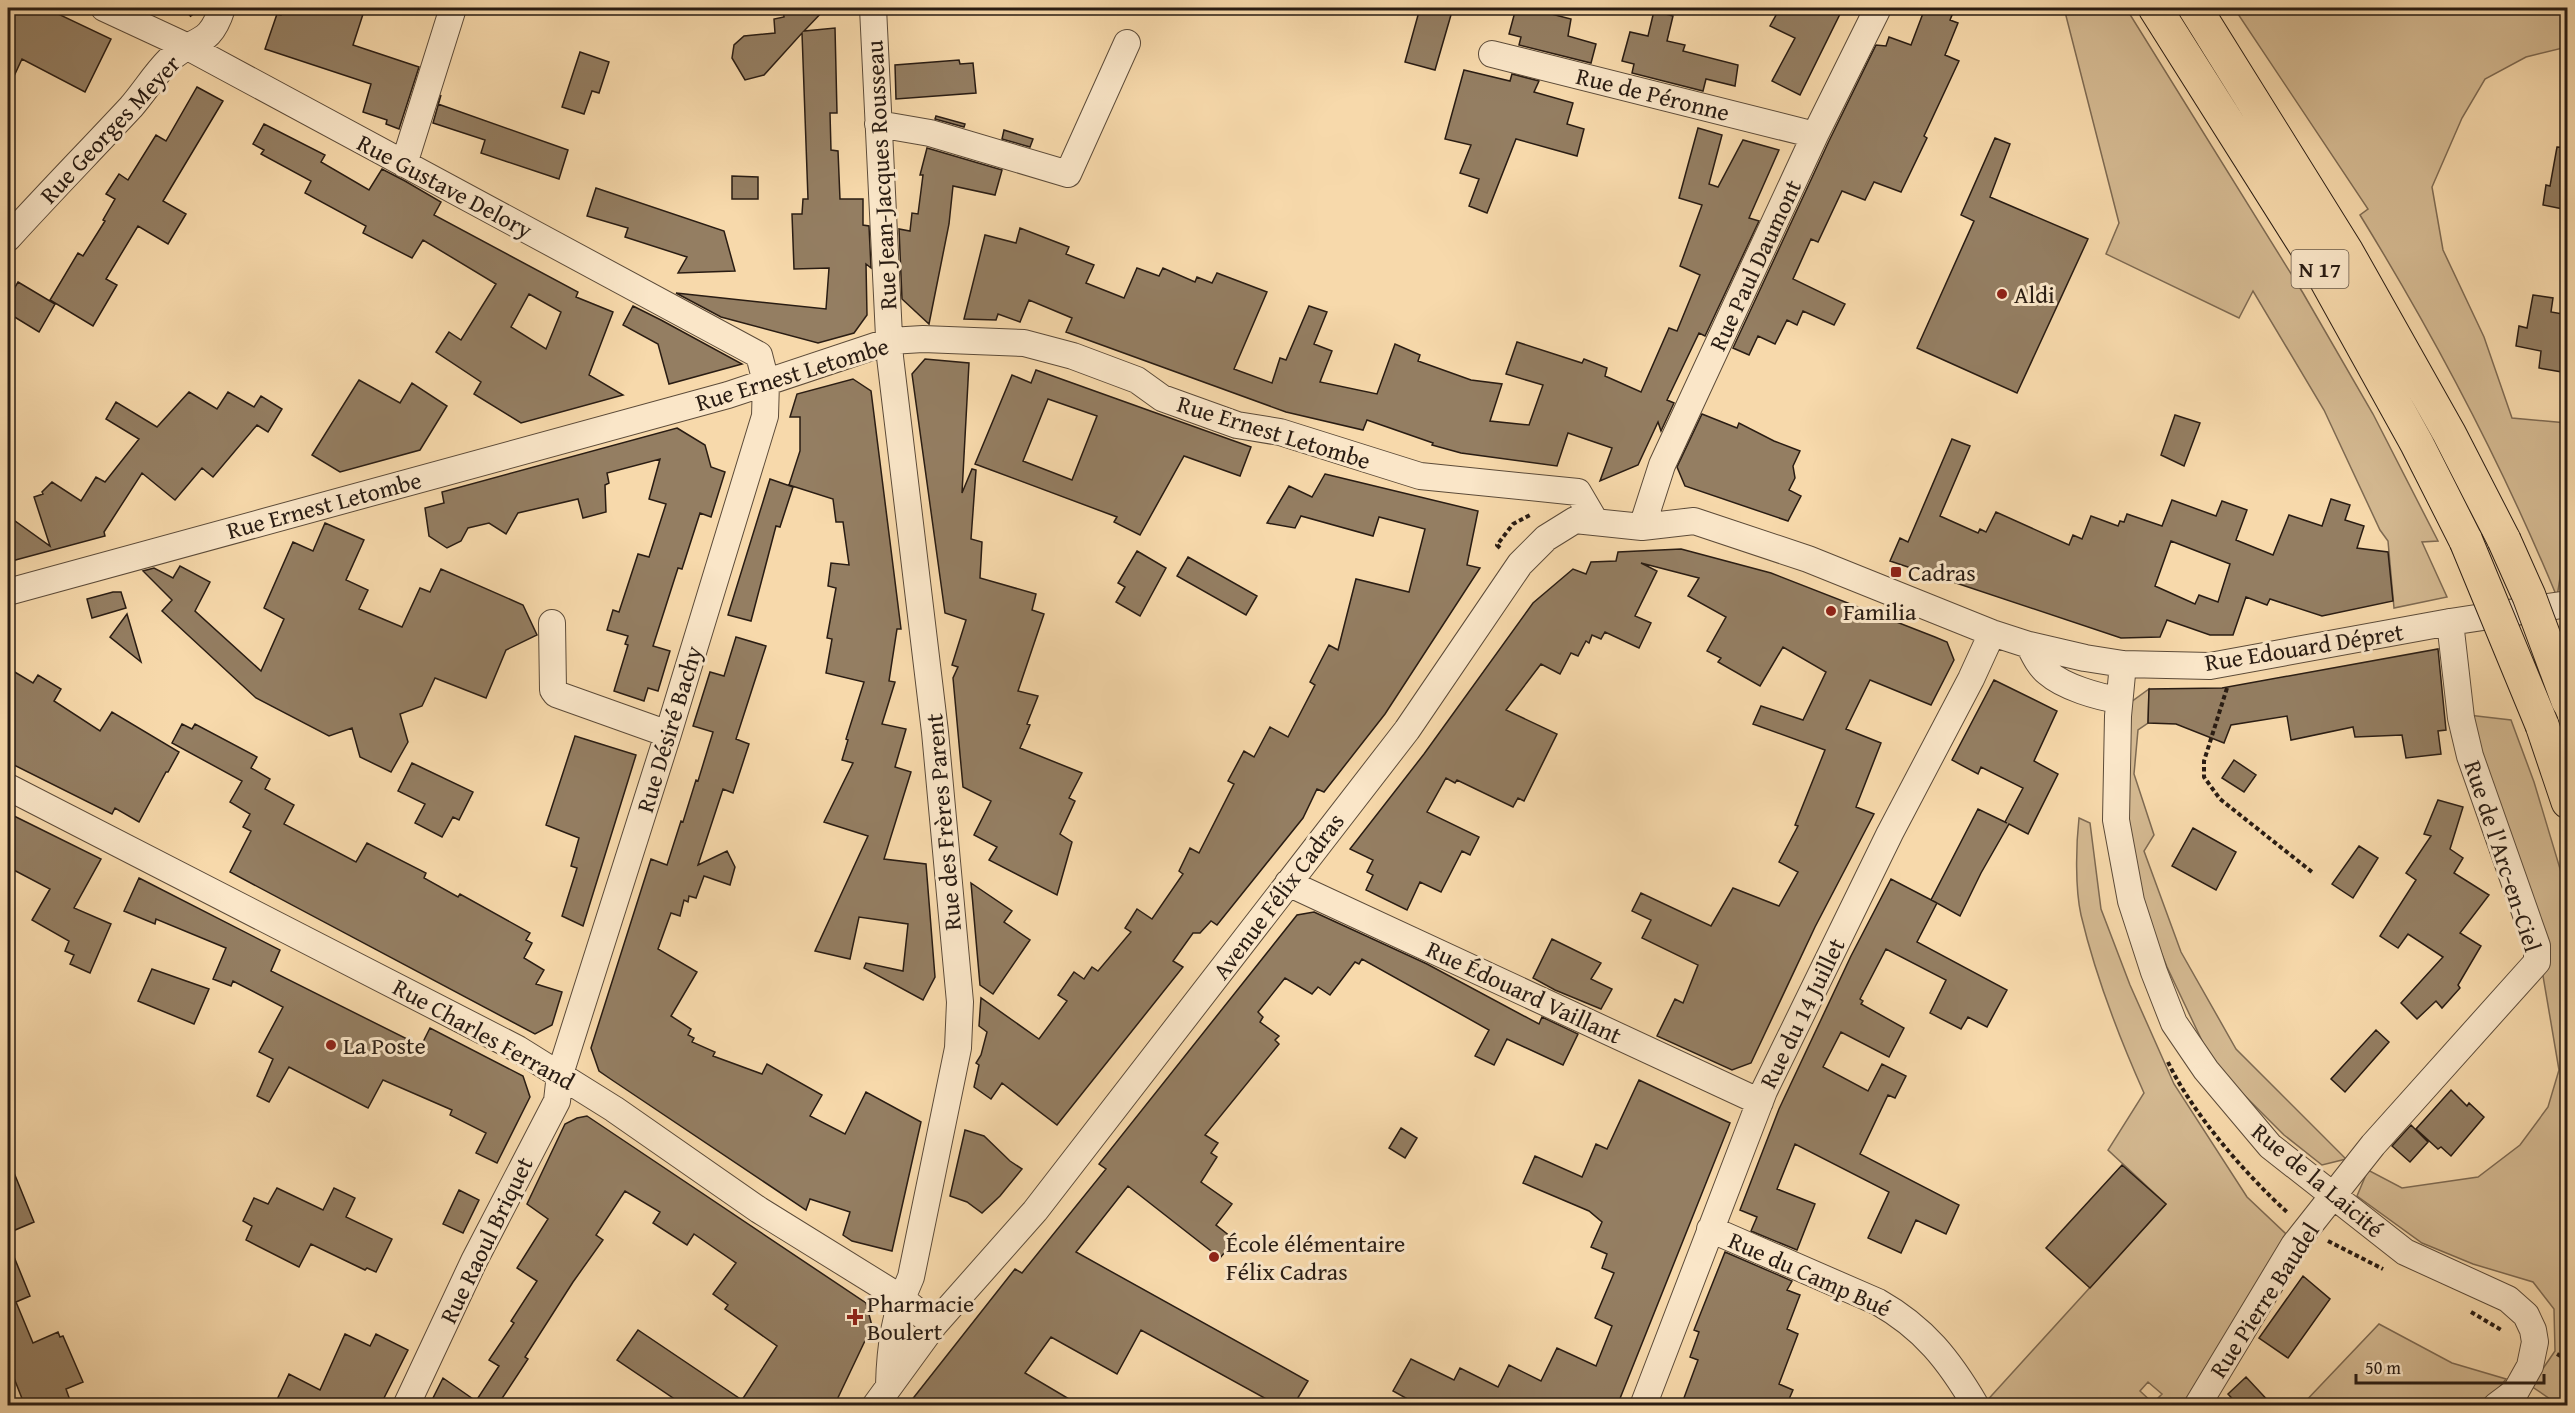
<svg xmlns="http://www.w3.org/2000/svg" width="2575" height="1413" viewBox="0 0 2575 1413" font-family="'Gentium Book Plus',serif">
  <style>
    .green { fill: #d4b991; stroke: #7e6a52; stroke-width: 1.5; fill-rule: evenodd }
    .building { fill: #947e62; stroke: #291c13; stroke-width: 1.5; fill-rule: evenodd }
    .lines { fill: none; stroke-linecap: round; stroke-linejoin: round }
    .minor-casing { stroke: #5c4b39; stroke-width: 28 }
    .highway-casing { stroke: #291c13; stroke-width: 35 }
    .path { stroke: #291c13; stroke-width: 4; stroke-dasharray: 4.5 3; stroke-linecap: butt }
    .minor { stroke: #fae6c8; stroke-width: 26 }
    .highway { stroke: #f7d9ab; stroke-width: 33 }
    .highway-bridge-casing { stroke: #291c13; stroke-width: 35; stroke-linecap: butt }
    .highway-bridge { stroke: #f7d9ab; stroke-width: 33 }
    .poi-dot { fill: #8f2418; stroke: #fae6c8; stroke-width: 2 }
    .labels { text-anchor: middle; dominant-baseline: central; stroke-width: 6; stroke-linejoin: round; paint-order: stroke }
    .shield { fill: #fae6c8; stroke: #685949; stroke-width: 1.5 }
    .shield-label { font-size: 22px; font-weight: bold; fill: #291c13 }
    .street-label { font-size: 24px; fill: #291c13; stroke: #fae6c8 }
    .poi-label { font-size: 24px; fill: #291c13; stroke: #fae6c8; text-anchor: start }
  </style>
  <rect width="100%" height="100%" fill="#f7d9ab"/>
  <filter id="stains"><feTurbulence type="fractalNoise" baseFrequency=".00333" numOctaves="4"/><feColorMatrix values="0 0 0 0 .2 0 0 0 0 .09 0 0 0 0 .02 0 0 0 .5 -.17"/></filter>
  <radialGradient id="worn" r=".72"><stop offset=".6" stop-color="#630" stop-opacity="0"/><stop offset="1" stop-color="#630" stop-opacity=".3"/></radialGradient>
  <path class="green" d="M2064,8H2126L2303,293L2373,414L2438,541L2422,542L2447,597L2394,608L2388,541L2380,530L2324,410L2253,291L2239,318L2106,254L2119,223Z
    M2234,8H2567V47L2526,57L2485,79L2462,118L2432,187L2443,250L2484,337L2512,418L2567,423L2562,496L2567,497V533L2557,597C2502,464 2435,337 2360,215L2368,209Z
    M2149,689L2148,723L2138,730L2134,774L2154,835L2144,851L2181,952L2236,1049L2346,1159L2322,1165L2284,1135L2213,1064L2167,967L2138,895L2125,819L2127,705Z
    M2468,715L2511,720L2534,782L2567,892V1405H2559L2531,1386L2555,1351L2554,1309L2533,1282L2473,1264L2422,1243L2357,1196L2368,1170L2402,1188L2478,1177L2520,1145L2548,1107L2559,1070L2542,970Z
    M2079,818L2090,823L2101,909L2130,985L2174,1084L2247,1197L2286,1234L2183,1405H1983L2166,1204L2108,1150L2144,1093C2119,1037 2095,974 2081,915C2075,888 2076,845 2079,818ZM2148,1382L2162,1394L2153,1403L2140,1391Z
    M2379,1324L2452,1363L2506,1379L2496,1392L2475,1405L2301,1406Z"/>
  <path class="building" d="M8,8H61L58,14L111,39L85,92L22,59L8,89Z
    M284,8H365L353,45L419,67L399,129L386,124L387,120L363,112L371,84L265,49L277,14L281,15Z
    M783,8H826L804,31L835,28L837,113H830L831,150L838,151L840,199H863V225L869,226L871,268L866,264L867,315L854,333L818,343L721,317L676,293L826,309L829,268L794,269L792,214H802L803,199H808L802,33L764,75L745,80L732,58L734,45L744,36L775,33L774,19L784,17Z
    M1420,8H1453L1435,70L1405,62Z
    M1516,8H1528L1571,19L1568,36L1596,44L1591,63L1519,45L1521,37L1509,34Z
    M1780,8H1843L1800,95L1772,81L1795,38L1770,26Z
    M1925,8H1955L1950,20L1958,23L1945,55L1959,61L1924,136L1927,138L1901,192L1874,182L1865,200L1842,191L1818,242L1811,239L1793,279L1845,304L1834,325L1803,311L1797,325L1787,320L1775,344L1758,336L1749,355L1733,348L1829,141L1876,45L1886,46L1889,37L1911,45Z
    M1654,11L1673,16L1667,41L1685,45L1683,51L1738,65L1735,86L1706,79L1703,91L1632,73L1634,64L1622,61L1630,32L1648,36Z
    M580,52L609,62L599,93L592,91L584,114L562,107Z
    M959,60L960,64L973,63L976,93L896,99L895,65Z
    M1464,70L1510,81L1512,74L1539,81L1534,92L1573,103L1567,124L1584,129L1577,156L1516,139L1487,213L1469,206L1479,179L1460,173L1471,145L1445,139Z
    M197,87L223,101L163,201L186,214L168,244L138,226L106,279L117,285L93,326L50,300L78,253L83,256L105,221L103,220L115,199L106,194L119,174L128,180L156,135L166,141Z
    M441,95L438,104L568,150L559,179L481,153L485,140L433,123Z
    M936,116L965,124L964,127L935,119Z
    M264,124L325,155L321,162L369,190L382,169L405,181L441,202L434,215L578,292L576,297L613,312L589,375L623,395L521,423L474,394L481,382L436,352L449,332L461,340L496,284L423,240L412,258L363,233L366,226L305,193L311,181L261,154L264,150L253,144ZM529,294L561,312L546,349L511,327Z
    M1698,128L1722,135L1709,184L1718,187L1743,140L1779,150L1749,218L1759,221L1705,336L1699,333L1667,400L1674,403L1661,431L1658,422L1638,465L1600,481L1612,448L1568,433L1557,466L1461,453L1432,445L1433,443L1367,420L1363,430L1286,412L1066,332L1072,318L1029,300L1020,322L998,314L996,320L964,319L985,235L1016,243L1020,228L1069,247L1066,254L1094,265L1086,283L1124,298L1137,268L1159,276L1163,268L1195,282L1197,277L1212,283L1217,273L1267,292L1234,369L1272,383L1280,358L1286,360L1309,306L1327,312L1314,344L1332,351L1320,382L1377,394L1395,344L1420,355L1418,361L1471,380L1502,384L1490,421L1529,425L1543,385L1506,374L1517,342L1582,363L1584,359L1607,368L1605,376L1641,392L1669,328L1677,331L1700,275L1680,266L1702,205L1679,198Z
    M1004,130L1033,139L1030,147L1002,139Z
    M1995,138L2010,144L1990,197L2088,239L2017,393L1917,348L1974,221L1961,215Z
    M2557,147L2568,148V210L2543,205L2546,185L2550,186Z
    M927,148L1002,170L995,195L953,186L949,224L929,324L902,299L899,229L910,231L912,213L918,214L923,175H920Z
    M732,176L758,177V199H732Z
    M596,188L724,231L735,271L678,273L687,257L625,237L628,228L587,216Z
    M18,282L55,304L39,332L8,313V299Z
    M2533,295L2553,298L2551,312L2568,315V373L2539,368L2541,351L2516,346L2519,326L2527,328Z
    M633,306L661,320L742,364L669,384L658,344L623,325Z
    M925,359L969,363L962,493L972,469L976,470L971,539L982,542L980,578L1036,594L1032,610L1044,614L1018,691L1038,696L1027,724L1030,725L1020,748L1082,773L1069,798L1075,801L1060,834L1072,842L1057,895L989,860L997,847L974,835L991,801L963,787L953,678L958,667L952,665L966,620L945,613L912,374Z
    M1036,370L1251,447L1240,476L1184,456L1140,535L1114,522L1117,517L975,464L1012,375L1031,383ZM1048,399L1097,416L1072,480L1023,461Z
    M853,379L871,391L901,629H897L889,681L895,682L882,724L906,729L895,767L911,772L884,859L926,864L935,977L923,1000L864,968L866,963L903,971L908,924L859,917L850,959L815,951L868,836L824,822L853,763L842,760L848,740L846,739L864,682L826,673L832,639L827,638L836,588L828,586L831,563L849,565L843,522H836L833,499L789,485L800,451V417H790L797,394Z
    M359,380L400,403L412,383L447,406L420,450L340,472L312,455Z
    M189,392L217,409L228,392L254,407L261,396L282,409L268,432L257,425L213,477L202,468L175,500L142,473L104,532L105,536L8,562V516L50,546L34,497L43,494L42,492L52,482L81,501L96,477L105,482L139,439L106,419L116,402L157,427Z
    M1702,414L1737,428L1739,423L1774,441L1800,451L1793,466L1795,478L1789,490L1801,496L1788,521L1685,486L1677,467Z
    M2175,415L2200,423L2184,466L2161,455Z
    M677,428L705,445L711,467L725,472L711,517L700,513L682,569L678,568L653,646L670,651L658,691L648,688L644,701L614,691L628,645L625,644L628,636L607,630L613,610L619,612L638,554L649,557L666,504L649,499L660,459L607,473L609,483L605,485L606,512L583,518L578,499L518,513L506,534L489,523L468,528L461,541L447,548L429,536L425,508L444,503L442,492Z
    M1952,439L1970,446L1940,516L1978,533L1980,529L1986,532L1996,512L2069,545L2073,535L2082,539L2091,516L2118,526L2120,521L2124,522L2127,514L2162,526L2172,500L2216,516L2222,501L2247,510L2236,540L2273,555L2289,515L2322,526L2331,499L2350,505L2345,520L2364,526L2357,548L2388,552L2393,601L2322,616L2270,599L2267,605L2246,597L2233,635H2210L2167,620L2160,637L2121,638L1890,561L1900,538L1908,542ZM2171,541L2230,564L2218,602L2199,595L2195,604L2155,586Z
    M1325,474L1478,511L1467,565L1480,568L1385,714L1324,792L1317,789L1303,818L1217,925L1211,921L1200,933H1193L1173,961L1183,967L1057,1125L1002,1083L991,1099L974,1087L979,1065L976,1063L981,1055L987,1032L979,1026L981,998L1039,1039L1067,1001L1058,995L1074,972L1084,979L1092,967L1098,971L1131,932L1125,928L1137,909L1152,919L1183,874L1179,871L1190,848L1199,853L1234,784L1228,781L1244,751L1254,757L1270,727L1288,737L1315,685L1310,682L1329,645L1338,650L1356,579L1409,592L1425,529L1379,517L1373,536L1301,516L1295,528L1267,523L1289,486L1312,497Z
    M770,479L793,487L780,527L776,526L751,621L728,615Z
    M325,523L364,540L346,580L368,590L359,609L402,627L420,588L430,592L441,569L523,605L537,635L506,650L486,698L435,678L422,706L400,714L408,742L391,772L360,757L352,728L329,736L256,698L162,611L172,600L143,571L154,568L173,578L180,566L210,582L195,611L261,671L284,619L264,608L293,542L313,551Z
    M1681,549L1771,573L1935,637L1947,642L1954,660L1931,705L1870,680L1846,729L1881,743L1856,807L1874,814L1815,927L1751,1063L1732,1070L1657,1036L1675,999L1683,1003L1698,965L1642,938L1651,920L1632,911L1641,893L1711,926L1733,888L1779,906L1798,872L1779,862L1798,826L1795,825L1825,750L1753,724L1761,706L1803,720L1826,672L1783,647L1760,686L1718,662L1721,658L1707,651L1726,617L1688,596L1699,578L1641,563L1657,571L1635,616L1651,623L1639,648L1605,632L1601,639L1592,635L1589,643L1586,641L1578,656L1571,653L1560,674L1541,664L1506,710L1557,734L1524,801L1518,798L1513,807L1457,780L1455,783L1446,778L1427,812L1479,837L1470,855L1462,851L1441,892L1420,882L1407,910L1366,890L1373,875L1367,872L1373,860L1350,849L1424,754L1533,603L1573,569L1586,574L1591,562L1616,561L1618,552Z
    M1137,551L1166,568L1140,616L1116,602L1125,587L1118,583Z
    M1188,557L1257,596L1246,615L1177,576Z
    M113,592H121L126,608L92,618L87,599Z
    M127,614L141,662L110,637Z
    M736,637L766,646L736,739L749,744L733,793L723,789L698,865L727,851L735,867L730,885L704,876L696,898L689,896L688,902L684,900L680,916L671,913L658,949L697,972L671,1016L691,1029L688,1035L694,1038L692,1042L715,1052L713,1056L762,1074L767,1064L822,1095L810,1116L845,1134L866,1092L921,1122L892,1251L852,1241L843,1235L850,1212L810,1199L806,1210L612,1080L599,1071L591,1048L651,859L667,865L681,821L683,822L696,780L698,781L713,732L693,726L710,672L724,676Z
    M2438,649L2446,730L2438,731L2441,754L2406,758L2402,735L2355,737L2353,727L2291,740L2287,716L2231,725L2224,743L2176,724L2148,723L2149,689L2222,688Z
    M8,668L33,683L38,675L61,689L54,701L100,731L112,712L179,752L168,772H166L139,822L115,808L112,814L8,762Z
    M1994,680L2057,711L2034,761L2058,774L2028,834L2009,824L1981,873L1960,916L1937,903L1917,942L2007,990L1987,1027L1968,1017L1961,1029L1930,1013L1946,980L1886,949L1860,999L1863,1001L1861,1004L1904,1028L1889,1057L1841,1032L1823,1067L1868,1091L1882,1064L1906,1076L1895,1098L1888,1095L1860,1154L1959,1205L1946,1234L1916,1220L1901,1253L1868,1238L1889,1192L1795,1144L1777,1189L1815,1204L1797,1250L1751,1231L1757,1217L1740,1210L1779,1109L1851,956L1891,879L1937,903L1931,900L1978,809L2007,823L2005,822L2023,788L1981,767L1978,774L1952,760Z
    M182,724L192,729L195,724L257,757L251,768L270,779L265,789L294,805L284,824L356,862L367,843L426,873L424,878L458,897L460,894L530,933L526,940L532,943L524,958L544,970L536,984L562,992L552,1025L535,1034L230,872L251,831L243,827L250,814L230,802L242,781L172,743Z
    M575,736L636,755L583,926L562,916L577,868L571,866L579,838L546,825Z
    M2234,760L2256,775L2244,792L2222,778Z
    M412,763L473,792L459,820L453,817L442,837L415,823L425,804L398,791Z
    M2438,800L2463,807L2450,849L2463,858L2454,873L2489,895L2460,933L2481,946L2458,985L2460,988L2442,1008L2436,1001L2417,1019L2401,1003L2443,957L2408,934L2398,948L2380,936L2416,880L2406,873L2431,836L2424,834Z
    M8,813L101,859L74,908L111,924L90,973L70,964L74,955L65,951L69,941L32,920L50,889L8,867Z
    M2193,828L2236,852L2216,890L2172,866Z
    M2359,846L2378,858L2353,898L2332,884Z
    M139,878L280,950L271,971L421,1046L430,1028L523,1076L530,1097L497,1163L476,1153L486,1133L450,1115L452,1110L383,1080L368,1108L289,1067L269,1102L257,1096L273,1059L259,1052L283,1007L233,981L231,986L213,979L226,948L156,919L155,924L124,911Z
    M971,883L1012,911L1004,922L1030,940L993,994L980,985Z
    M1314,912L1427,964L1539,1024L1542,1017L1578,1034L1563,1065L1507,1039L1494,1065L1475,1056L1489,1030L1362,959L1359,964L1355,962L1330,995L1318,987L1312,994L1285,978L1258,1012L1263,1017L1260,1022L1279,1036L1275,1040L1279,1044L1205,1135L1218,1143L1211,1153L1217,1157L1201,1182L1232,1204L1216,1225L1235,1240L1220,1258L1128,1186L1076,1252L1308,1381L1293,1406H1279L1141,1330L1117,1374L1051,1337L1025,1373L1081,1406H907L1015,1269L1022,1273L1106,1169L1099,1164L1297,915Z
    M1552,939L1601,963L1591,979L1612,989L1601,1009L1555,990L1533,978Z
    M152,969L209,989L194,1024L138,1001Z
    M2376,1030L2389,1042L2345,1092L2331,1079Z
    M1639,1080L1730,1123L1617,1406H1420L1393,1391L1411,1359L1454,1380L1460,1368L1498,1387L1509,1365L1541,1381L1557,1348L1596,1366L1612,1326L1595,1318L1614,1273L1602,1268L1607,1254L1591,1247L1602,1222L1589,1211L1523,1183L1535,1156L1582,1177L1596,1144L1607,1149Z
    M2451,1090L2467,1106L2469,1103L2484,1117L2451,1156L2441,1147L2438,1149L2416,1129Z
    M587,1116L866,1303L872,1326L834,1406H685L617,1360L638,1330L742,1400L777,1346L725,1309L728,1305L713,1294L736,1263L694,1234L687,1245L653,1223L660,1212L625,1191L596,1235L603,1240L573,1282L525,1357L528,1359L497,1406H429L443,1378L476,1401L499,1366L489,1360L514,1323L511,1321L537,1281L517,1268L548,1219L527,1204L565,1124L577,1118Z
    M2411,1125L2428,1142L2410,1162L2392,1146Z
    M1401,1128L1417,1138L1405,1158L1389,1148Z
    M965,1130L984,1136L1010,1161L1022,1169L1000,1196L982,1213L967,1202L950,1196Z
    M8,1158L34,1222L8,1233Z
    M2122,1165L2166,1204L2090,1288L2046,1248Z
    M277,1188L323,1210L334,1188L355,1198L346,1217L392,1239L376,1272L367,1268L365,1270L311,1244L299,1267L246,1240L252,1226L243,1221L254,1198L268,1204Z
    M459,1190L479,1200L463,1233L443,1224Z
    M8,1242L30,1296L16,1302L33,1343L58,1332L60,1337L63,1336L83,1382L66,1389L72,1406H25L8,1363Z
    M1725,1252L1792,1281L1787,1290L1800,1295L1787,1329L1798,1334L1779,1384L1793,1390L1786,1406H1681L1698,1360L1690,1357L1699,1332L1694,1330Z
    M2303,1276L2330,1299L2288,1358L2259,1338Z
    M345,1334L370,1346L376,1334L408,1350L380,1406H274L289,1374L320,1390Z
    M2246,1377L2273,1406H2239L2228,1394Z"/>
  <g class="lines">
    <g class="minor-casing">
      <path id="minor" d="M104,8L188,47L759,355L766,382L765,416L668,734L560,1074L557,1101L474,1261L406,1406
        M873,8L890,357L935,732L960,1002L958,1048L911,1277C895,1312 890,1346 889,1385
        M1492,54L1815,135
        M878,124L930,133L1068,174L1127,43
        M404,164L453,8
        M8,238C48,194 90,151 131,107C144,92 155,74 169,60C194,36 209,49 222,8
        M1642,527L1662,465L1815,135L1878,8
        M8,592L728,395L890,341L923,339L1024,343L1073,356L1137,380L1162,398L1237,425L1280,432L1420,476L1578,492L1595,521
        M552,623L553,690L556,694L668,734
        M2029,645C2034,655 2039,666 2048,673C2064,687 2098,697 2119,700
        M2123,664L2118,716L2116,820L2131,901L2154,972L2174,1023L2206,1070L2270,1146L2405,1252L2508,1299L2526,1315L2533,1330L2535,1342L2530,1366L2516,1391L2496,1406
        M8,787L518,1049L614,1109L759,1210L901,1298L934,1325
        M1288,883L1760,1102
        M1710,1229L1878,1302C1924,1328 1949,1360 1976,1406
        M875,1406L934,1325L1035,1211L1407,730L1520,564L1546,538L1575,520L1642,527L1694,521L1808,559L1992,633L2029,645L2085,658L2123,664L2210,666L2450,622L2568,604
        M1643,1406L1764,1091L1890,833L1971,679L1992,633
        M2197,1406L2294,1245L2373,1145L2537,962V946L2470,756L2461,718L2450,622"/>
    </g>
    <g class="highway-casing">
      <path id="highway" d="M2155,8L2320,269L2417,444L2466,541
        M2195,8L2347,252L2449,433L2504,540
        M2542,725L2568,802"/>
    </g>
    <path class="path" d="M185,8L192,16
      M1500,548L1497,545L1513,524L1532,514
      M2227,688L2204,761V777L2220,799L2312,872
      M2168,1062C2192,1113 2246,1175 2288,1213
      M2328,1241L2383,1269
      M2471,1312L2503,1331
      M2557,1354L2568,1360"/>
    <use href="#minor" class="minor"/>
    <use href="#highway" class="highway"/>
    <g class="highway-bridge-casing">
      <path id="highway-bridge" d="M2504,540L2529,596L2568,701
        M2466,541L2542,725"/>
    </g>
    <use href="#highway-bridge" class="highway-bridge"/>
  </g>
  <g class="poi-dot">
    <circle cx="2002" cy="294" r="6"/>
    <rect x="1890" y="566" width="12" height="12" rx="3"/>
    <circle cx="1831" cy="611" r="6"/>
    <circle cx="331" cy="1045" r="6"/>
    <circle cx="1214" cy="1257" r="6"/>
    <path d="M852 1308h6v6h6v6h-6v6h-6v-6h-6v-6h6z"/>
  </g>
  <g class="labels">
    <rect class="shield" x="2291.5" y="250" width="57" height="38" rx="4.5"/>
    <g class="shield-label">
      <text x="2320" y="269">N 17</text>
    </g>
    <g class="street-label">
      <text transform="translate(1653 94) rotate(14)">Rue de Péronne</text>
      <text transform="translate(110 129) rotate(-47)">Rue Georges Meyer</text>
      <text transform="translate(881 175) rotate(-93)">Rue Jean-Jacques Rousseau</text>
      <text transform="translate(445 186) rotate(28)">Rue Gustave Delory</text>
      <text transform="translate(1755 265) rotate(-65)">Rue Paul Daumont</text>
      <text transform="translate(792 374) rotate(-17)">Rue Ernest Letombe</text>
      <text transform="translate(1274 432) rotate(17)">Rue Ernest Letombe</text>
      <text transform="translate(324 505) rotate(-15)">Rue Ernest Letombe</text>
      <text transform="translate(2304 647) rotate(-9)">Rue Edouard Dépret</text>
      <text transform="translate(669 729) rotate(-73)">Rue Désiré Bachy</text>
      <text transform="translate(943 822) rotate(-95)">Rue des Frères Parent</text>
      <text transform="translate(2503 856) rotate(72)">Rue de l'Arc-en-Ciel</text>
      <text transform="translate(1278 896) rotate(-53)">Avenue Félix Cadras</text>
      <text transform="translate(1524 992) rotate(25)">Rue Édouard Vaillant</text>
      <text transform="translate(1802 1013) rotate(-64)">Rue du 14 Juillet</text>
      <text transform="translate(484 1034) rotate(29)">Rue Charles Ferrand</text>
      <text transform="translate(2318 1180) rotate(40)">Rue de la Laicité</text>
      <text transform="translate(486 1240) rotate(-64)">Rue Raoul Briquet</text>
      <text transform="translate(1810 1274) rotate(24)">Rue du Camp Bué</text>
      <text transform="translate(2264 1300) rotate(-57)">Rue Pierre Baudel</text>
    </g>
    <g class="poi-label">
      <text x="2014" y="294">Aldi</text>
      <text x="1908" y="572">Cadras</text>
      <text x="1843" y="611">Familia</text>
      <text x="343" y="1045">La Poste</text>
      <text x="1226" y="1243">École élémentaire<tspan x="1226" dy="28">Félix Cadras</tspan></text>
      <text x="867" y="1303">Pharmacie<tspan x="867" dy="28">Boulert</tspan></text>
    </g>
  </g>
  <rect width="2575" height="1413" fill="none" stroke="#f7d9ab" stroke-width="30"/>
  <rect x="9" y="9" width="2557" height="1395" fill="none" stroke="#291c13" stroke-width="3"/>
  <rect x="15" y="15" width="2545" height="1383" fill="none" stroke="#291c13" stroke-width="1.5"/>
  <path d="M2356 1374v9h188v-9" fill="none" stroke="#291c13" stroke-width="3"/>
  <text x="2365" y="1374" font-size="18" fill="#291c13" stroke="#fae6c8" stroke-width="4.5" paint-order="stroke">50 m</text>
  <rect width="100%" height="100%" filter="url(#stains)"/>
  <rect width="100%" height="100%" fill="url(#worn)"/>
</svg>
